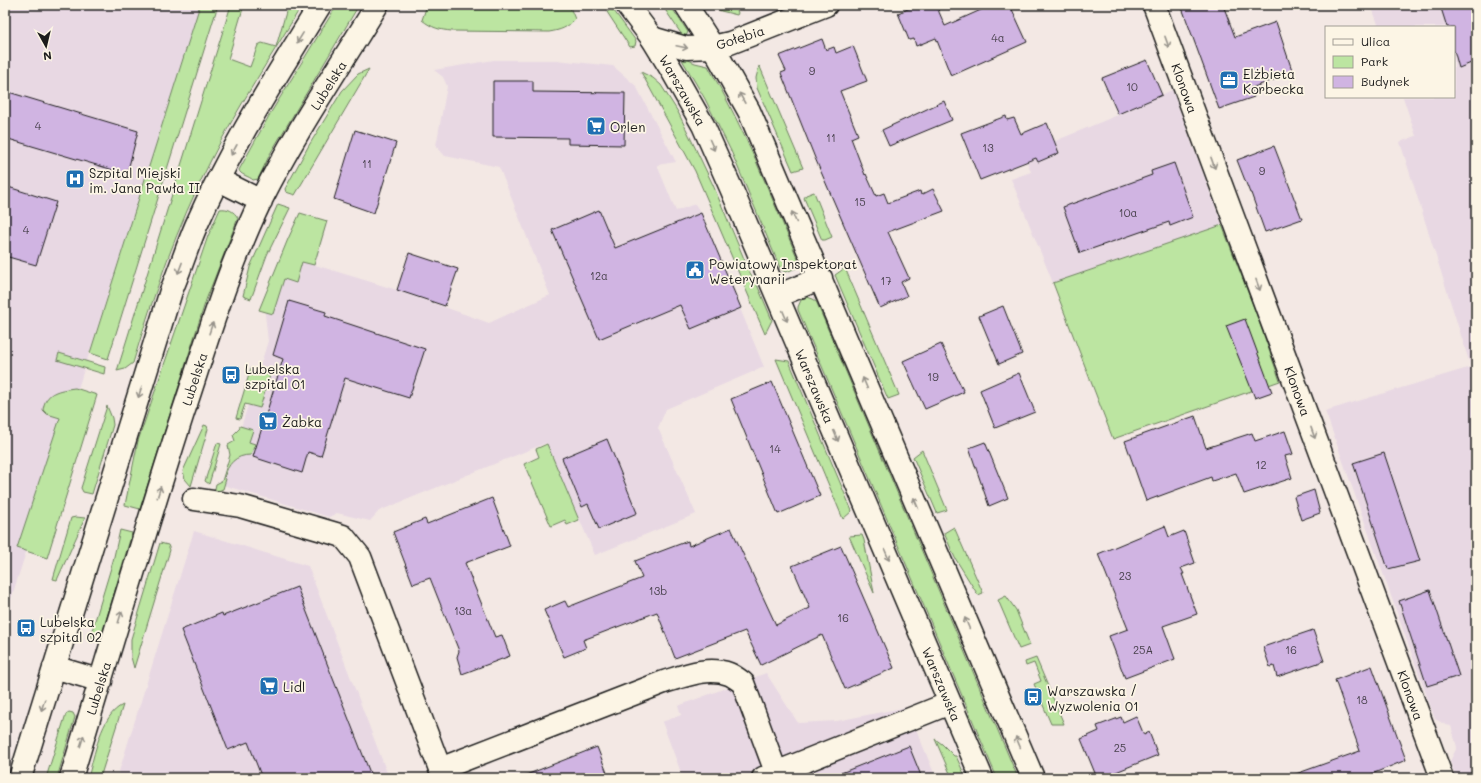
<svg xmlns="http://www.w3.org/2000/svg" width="1481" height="783" viewBox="0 0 1481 783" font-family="Mali,sans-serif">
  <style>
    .built { fill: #e8d8e3 }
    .green { fill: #bce5a1; stroke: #6c805e }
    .building { fill: #d0b4e2; stroke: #1c1c1c }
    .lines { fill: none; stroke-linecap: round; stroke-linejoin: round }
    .street-casing { stroke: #1c1c1c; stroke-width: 25 }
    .secondary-casing { stroke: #1c1c1c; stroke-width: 25 }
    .street { stroke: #fcf5e5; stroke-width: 22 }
    .secondary { stroke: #fcf5e5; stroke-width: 22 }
    .oneway { stroke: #97938b }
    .labels { text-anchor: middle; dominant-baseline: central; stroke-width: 3.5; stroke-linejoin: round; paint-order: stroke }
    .number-label { font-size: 11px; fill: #49424e }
    .street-label { font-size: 13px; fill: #1c1c1c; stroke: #fcf5e5 }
    .poi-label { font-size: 13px; fill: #1c1c1c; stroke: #fcf5e5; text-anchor: start }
  </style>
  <rect width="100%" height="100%" fill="#f3e8e4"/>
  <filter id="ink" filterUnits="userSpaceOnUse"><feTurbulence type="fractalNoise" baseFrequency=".025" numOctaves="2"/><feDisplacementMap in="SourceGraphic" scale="8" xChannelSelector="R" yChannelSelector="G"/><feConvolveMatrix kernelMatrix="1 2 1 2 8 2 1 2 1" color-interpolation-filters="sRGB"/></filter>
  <g filter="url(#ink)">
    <path class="built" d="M5,5H200L5,618Z
      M1371,5H1476V778H1456L1450,761L1457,747L1451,726L1446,725L1435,719L1325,411L1471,367L1400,142L1416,136L1403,97H1454V27H1379Z
      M494,60H556L613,66L636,86L676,162L657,165L676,211L695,204L701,213L764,367L666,409L658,428L696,514L595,555L546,443L379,511L370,521L337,513L329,517L223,485L268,341L265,314L286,255L325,229L315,265L397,290L489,323L550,295L499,167L445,156L436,146L447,86L443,77L434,70Z
      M1172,90L1222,225L1053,283L1011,179L1031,172L1024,154L1125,112Z
      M194,531L308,566L389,778H117Z
      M766,673L798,723L837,721L907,707L936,778H683L662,722L681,715L678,706Z"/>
    <path class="green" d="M200,5H218L108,359L90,353Z
      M231,5H244L228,59L250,67L258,45L262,43L276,47L288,5H302C271,57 237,108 210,162C177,227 154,293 133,363L125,369L117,371Z
      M337,5H359L270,154L258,179L253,180C249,176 240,175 239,170L270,114Z
      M427,5H569L575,19C567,28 561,30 549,32L452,31C440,30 432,28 422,20Z
      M662,5H670L688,32L686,36L682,35Z
      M711,5H735L738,13L737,15L721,11Z
      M610,10L614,11L636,41L635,46L630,47L607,12Z
      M682,57L695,63L708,66C745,129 771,197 800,264L799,267L786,272L781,270L731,151L705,99L681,58Z
      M759,66L760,67L803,168L793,171L757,88L756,78Z
      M369,69L295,195L286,192L285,189L308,147L342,91L358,74Z
      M641,72L653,78L661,85L678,112L713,185L753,280H755L772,320L765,334L695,171Z
      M814,192L832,237L825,240H822L804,198L806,195Z
      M278,204L290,208L267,255L251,299L243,296L250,267Z
      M220,209C228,208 234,211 238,218L206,300L140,509L125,505L138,441L208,236Z
      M300,213L327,221L314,265L302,262L296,283L284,279L273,314L259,310L288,239Z
      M1222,225L1256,313L1280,381L1113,439L1053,283Z
      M845,268L899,395L888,399L835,275Z
      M807,297L813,299L816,301L1018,778H997L798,310V307L801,300Z
      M59,353L105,367L104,374L57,360Z
      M776,359L789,361L852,511L843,519Z
      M251,368L270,375L260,408L245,404L240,419L236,418Z
      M75,388L97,395L47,558L17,548L60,418L47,414L43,410C45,392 59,390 75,388Z
      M107,406L112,418L113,425L92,494L83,492L81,488Z
      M204,425L207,426L208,429L191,486L185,479L183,471Z
      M240,426L253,430L249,442L255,444L251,455C235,455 228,464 224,478L226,479L223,489L214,493L216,484L222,481L230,455L228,445L235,441L233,435L239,429Z
      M217,443L221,444L209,484L205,481Z
      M547,444L579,520L567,525L565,520L551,526L524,464L539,457L536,449Z
      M922,450L947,510L937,513L913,457Z
      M76,517L85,518L57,580L53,579L71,518Z
      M954,527L983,593L978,595L955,558L944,533Z
      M120,530L132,533L101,637L98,640L93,639L91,634L113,561Z
      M862,535L864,540L874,593L849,536Z
      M160,543L168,545L170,550L134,668L131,657V639Z
      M1006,596L1016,610L1030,645L1019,649L998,600Z
      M1036,658L1064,724H1051L1034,684L1041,681L1034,663L1026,666L1025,662Z
      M123,705L100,778H88C94,757 101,714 123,705Z
      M69,712L73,713L75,717L57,778H46L66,714Z
      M935,739L942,744L954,756H956L966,778H952Z"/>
    <path class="building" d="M918,5H936L945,26L992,5H1010L1027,42L951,76L936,38L916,46L914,39L909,40L898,13Z
      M1181,5H1223L1235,37L1276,22L1293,73L1251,88L1254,97L1219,109Z
      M1440,5H1476V61L1459,68L1454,50V27H1447Z
      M822,39L826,50L834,47L836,53L853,46L867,81L840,91L858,135L851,138L865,175L866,174L876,196L884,193L888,203L920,191L921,195L933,189L944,211L888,232L909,278L901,282L907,296L880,308L815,158L781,73L786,71L779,56Z
      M1147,60L1162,95L1118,114L1102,78Z
      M493,81H533V92L625,93L624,145L568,144V138L493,137Z
      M5,91L138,131L127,174L5,138Z
      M944,101L952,120L889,146L882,130Z
      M1006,116L1007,120L1014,118L1021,134L1047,123L1059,153L1038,162L1036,158L980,180L961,133Z
      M355,130L396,143L374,213L334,199Z
      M1274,146L1302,219L1265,232L1251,193H1250L1237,160Z
      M1174,163L1193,217L1170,226L1169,222L1080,253L1063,207L1152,175L1151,171Z
      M5,186L56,202L36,265L5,256Z
      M599,210L615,248L701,213L741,308L691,329L680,305L599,339L552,230Z
      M409,253L458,269L445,306L397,290Z
      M289,301L326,312L325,316L425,349L409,398L345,378L321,456L308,452L302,473L253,457L283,359L273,355Z
      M1003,306L1022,354L999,364L979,316Z
      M1245,319L1272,392L1255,398L1226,326Z
      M941,344L964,392L925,409L903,361Z
      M1019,373L1035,412L995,428L980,390Z
      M772,382L820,496L778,514L731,399Z
      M1195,416L1206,448L1252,433L1255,441L1285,431L1293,454L1285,456L1292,478L1244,494L1236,473L1212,481L1211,477L1146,501L1125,441Z
      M607,439L637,513L599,529L588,504L582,507L562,458Z
      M985,442L1008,498L989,506L969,448Z
      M1384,453L1420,561L1388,569L1353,463Z
      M1314,490L1320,513L1301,520L1294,497Z
      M492,498L510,546L465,563L495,637L502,635L510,656L462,674L457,657L459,651L430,578L413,584L393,532L425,519L427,524Z
      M1165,526L1169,537L1184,531L1195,563L1181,568L1184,574H1182L1197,614L1163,626L1175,659L1125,678L1109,636L1128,629L1098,554Z
      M731,528L776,625L810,608L792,566L841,546L894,668L845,689L822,635L761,665L745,631L675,658L657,612L583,640L586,648L564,657L544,610L565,601L568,607L642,578L635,561L688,541L689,546Z
      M297,587L372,778H262L248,742L228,750L181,630L222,613L223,616Z
      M1430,590L1459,676L1427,686L1399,601Z
      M1313,630L1324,661L1277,677L1274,666L1270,667L1263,647Z
      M1372,666L1406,760L1362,778H1293V775L1360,751L1335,680Z
      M1136,716L1144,735L1149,732L1158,755L1116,772L1097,778L1081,739L1099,731L1097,726L1121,717L1123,722Z
      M909,746L922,778H831V777Z
      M597,747L609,778H521V777Z"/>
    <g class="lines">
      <g class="street-casing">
        <path id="street" d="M1154,5L1442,778
          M652,38L686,48L713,47L730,43L826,5
          M194,499L240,506L343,536L360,557L440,769L664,682C684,676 708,666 729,674C734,676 739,680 743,683L776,772
          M763,778L950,703"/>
      </g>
      <g class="secondary-casing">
        <path id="secondary" d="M627,5L652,38L674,74L703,125L731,188L982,778
          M686,5L713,47L749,111L1033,778
          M219,180L261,201
          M777,296L821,278
          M54,667L101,681
          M20,778L171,291C180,270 187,247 196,226C230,148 276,77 320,5
          M71,778C108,656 144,534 183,413C207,341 228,268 261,200C295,132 338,69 377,5"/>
      </g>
      <use href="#street" class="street"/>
      <use href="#secondary" class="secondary"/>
    </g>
    <defs><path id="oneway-shaft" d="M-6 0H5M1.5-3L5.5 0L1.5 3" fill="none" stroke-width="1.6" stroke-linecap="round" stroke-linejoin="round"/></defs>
    <g class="oneway">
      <use href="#oneway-shaft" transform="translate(300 38) rotate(122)"/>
      <use href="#oneway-shaft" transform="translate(1167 42) rotate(70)"/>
      <use href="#oneway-shaft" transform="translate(682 47) rotate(12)"/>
      <use href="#oneway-shaft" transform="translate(742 98) rotate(-119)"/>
      <use href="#oneway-shaft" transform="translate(712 145) rotate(66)"/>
      <use href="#oneway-shaft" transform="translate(234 150) rotate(119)"/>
      <use href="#oneway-shaft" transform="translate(1213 163) rotate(70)"/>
      <use href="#oneway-shaft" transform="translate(794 217) rotate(-113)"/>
      <use href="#oneway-shaft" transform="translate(180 268) rotate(111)"/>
      <use href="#oneway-shaft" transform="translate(1258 285) rotate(70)"/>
      <use href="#oneway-shaft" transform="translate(785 316) rotate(67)"/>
      <use href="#oneway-shaft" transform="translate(211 328) rotate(-71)"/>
      <use href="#oneway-shaft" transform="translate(865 383) rotate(-113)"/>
      <use href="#oneway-shaft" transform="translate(140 392) rotate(107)"/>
      <use href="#oneway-shaft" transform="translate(1313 433) rotate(70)"/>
      <use href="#oneway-shaft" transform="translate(836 436) rotate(67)"/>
      <use href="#oneway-shaft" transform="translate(159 492) rotate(-73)"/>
      <use href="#oneway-shaft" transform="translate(916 503) rotate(-113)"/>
      <use href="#oneway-shaft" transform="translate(887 555) rotate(67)"/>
      <use href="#oneway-shaft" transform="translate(120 617) rotate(-73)"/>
      <use href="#oneway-shaft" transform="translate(967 623) rotate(-113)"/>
      <use href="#oneway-shaft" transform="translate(43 705) rotate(107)"/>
      <use href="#oneway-shaft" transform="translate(82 741) rotate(-73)"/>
      <use href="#oneway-shaft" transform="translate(1018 742) rotate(-113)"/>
    </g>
  </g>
  <defs>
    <g id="office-square" transform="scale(1)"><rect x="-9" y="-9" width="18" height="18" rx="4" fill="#1f6fb2" stroke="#fcf5e5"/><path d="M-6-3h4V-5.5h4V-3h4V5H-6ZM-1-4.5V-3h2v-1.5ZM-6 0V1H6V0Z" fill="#fff"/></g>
    <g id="supermarket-square" transform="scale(1)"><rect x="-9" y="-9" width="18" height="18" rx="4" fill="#1f6fb2" stroke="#fcf5e5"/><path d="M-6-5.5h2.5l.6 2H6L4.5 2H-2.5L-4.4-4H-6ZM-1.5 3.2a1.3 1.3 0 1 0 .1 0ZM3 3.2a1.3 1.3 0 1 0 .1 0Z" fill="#fff"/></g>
    <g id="hospital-square" transform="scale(1)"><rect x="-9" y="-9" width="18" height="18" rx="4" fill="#1f6fb2" stroke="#fcf5e5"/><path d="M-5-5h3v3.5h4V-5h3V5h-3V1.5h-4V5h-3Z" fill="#fff"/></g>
    <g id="civic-square" transform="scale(1)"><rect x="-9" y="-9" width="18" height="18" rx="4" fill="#1f6fb2" stroke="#fcf5e5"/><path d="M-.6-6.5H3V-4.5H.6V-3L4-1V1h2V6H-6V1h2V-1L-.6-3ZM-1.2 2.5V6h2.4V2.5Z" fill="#fff"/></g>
    <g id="bus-square" transform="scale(1)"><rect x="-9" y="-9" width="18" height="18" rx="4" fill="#1f6fb2" stroke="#fcf5e5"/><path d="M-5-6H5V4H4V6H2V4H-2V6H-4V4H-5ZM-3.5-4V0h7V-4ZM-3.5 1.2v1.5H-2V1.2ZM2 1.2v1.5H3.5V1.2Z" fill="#fff"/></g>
  </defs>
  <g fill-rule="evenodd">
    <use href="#office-square" x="1229" y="80"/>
    <use href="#supermarket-square" x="596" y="126"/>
    <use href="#hospital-square" x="75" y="179"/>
    <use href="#civic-square" x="695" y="270"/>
    <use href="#bus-square" x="231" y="375"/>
    <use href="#supermarket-square" x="268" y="421"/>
    <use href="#bus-square" x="26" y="628"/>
    <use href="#supermarket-square" x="269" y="686"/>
    <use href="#bus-square" x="1033" y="697"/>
  </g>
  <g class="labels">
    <g class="number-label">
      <text x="998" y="37">4a</text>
      <text x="812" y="70">9</text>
      <text x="1132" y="86">10</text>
      <text x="38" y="125">4</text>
      <text x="831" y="137">11</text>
      <text x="988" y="147">13</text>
      <text x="367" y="163">11</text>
      <text x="1262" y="170">9</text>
      <text x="860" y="201">15</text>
      <text x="1128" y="212">10a</text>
      <text x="26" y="229">4</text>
      <text x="599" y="275">12a</text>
      <text x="886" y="280">17</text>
      <text x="933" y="376">19</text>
      <text x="775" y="448">14</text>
      <text x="1261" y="464">12</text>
      <text x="1125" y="575">23</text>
      <text x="658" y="590">13b</text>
      <text x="463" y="610">13a</text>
      <text x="843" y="617">16</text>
      <text x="1143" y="649">25A</text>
      <text x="1291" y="649">16</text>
      <text x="1362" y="699">18</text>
      <text x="1120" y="747">25</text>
    </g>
    <g class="street-label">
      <text transform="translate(740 37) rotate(-18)">Gołębia</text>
      <text transform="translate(328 85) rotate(-58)">Lubelska</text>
      <text transform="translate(1185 88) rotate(70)">Klonowa</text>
      <text transform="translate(683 90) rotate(60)">Warszawska</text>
      <text transform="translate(194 379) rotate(-72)">Lubelska</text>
      <text transform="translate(815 386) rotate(67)">Warszawska</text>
      <text transform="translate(1298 391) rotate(70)">Klonowa</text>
      <text transform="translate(942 684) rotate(67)">Warszawska</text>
      <text transform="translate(98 688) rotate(-73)">Lubelska</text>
      <text transform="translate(1411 695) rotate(70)">Klonowa</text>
    </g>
    <g class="poi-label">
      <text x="1243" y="73">Elżbieta<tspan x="1243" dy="15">Korbecka</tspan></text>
      <text x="610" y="126">Orlen</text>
      <text x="89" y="172">Szpital Miejski<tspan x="89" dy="15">im. Jana Pawła II</tspan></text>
      <text x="709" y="263">Powiatowy Inspektorat<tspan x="709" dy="15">Weterynarii</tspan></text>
      <text x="245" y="368">Lubelska<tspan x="245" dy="15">szpital 01</tspan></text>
      <text x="282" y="421">Żabka</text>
      <text x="40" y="621">Lubelska<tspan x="40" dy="15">szpital 02</tspan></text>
      <text x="283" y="686">Lidl</text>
      <text x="1047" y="690">Warszawska /<tspan x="1047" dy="15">Wyzwolenia 01</tspan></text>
    </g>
  </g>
  <rect width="1481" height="783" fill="none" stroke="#fcf5e5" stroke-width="20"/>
  <rect x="10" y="10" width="1461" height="763" fill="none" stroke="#1c1c1c" stroke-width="1.5" filter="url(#ink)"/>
  <rect x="1325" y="26" width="130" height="72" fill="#fcf5e5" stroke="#a29e95"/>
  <rect x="1333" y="39" width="20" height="6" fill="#fcf5e5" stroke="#a29e95"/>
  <text x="1361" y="46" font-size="12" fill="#1c1c1c">Ulica</text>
  <rect x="1333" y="56" width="20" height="12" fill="#bce5a1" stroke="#a29e95"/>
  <text x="1361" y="66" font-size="12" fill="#1c1c1c">Park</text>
  <rect x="1333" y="76" width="20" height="12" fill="#d0b4e2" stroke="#a29e95"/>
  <text x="1361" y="86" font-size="12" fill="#1c1c1c">Budynek</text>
  <g transform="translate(46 46) rotate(172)" stroke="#fcf5e5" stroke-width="3" paint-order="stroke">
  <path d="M0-3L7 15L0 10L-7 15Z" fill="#1c1c1c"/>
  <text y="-6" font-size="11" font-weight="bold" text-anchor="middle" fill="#1c1c1c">N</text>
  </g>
</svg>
